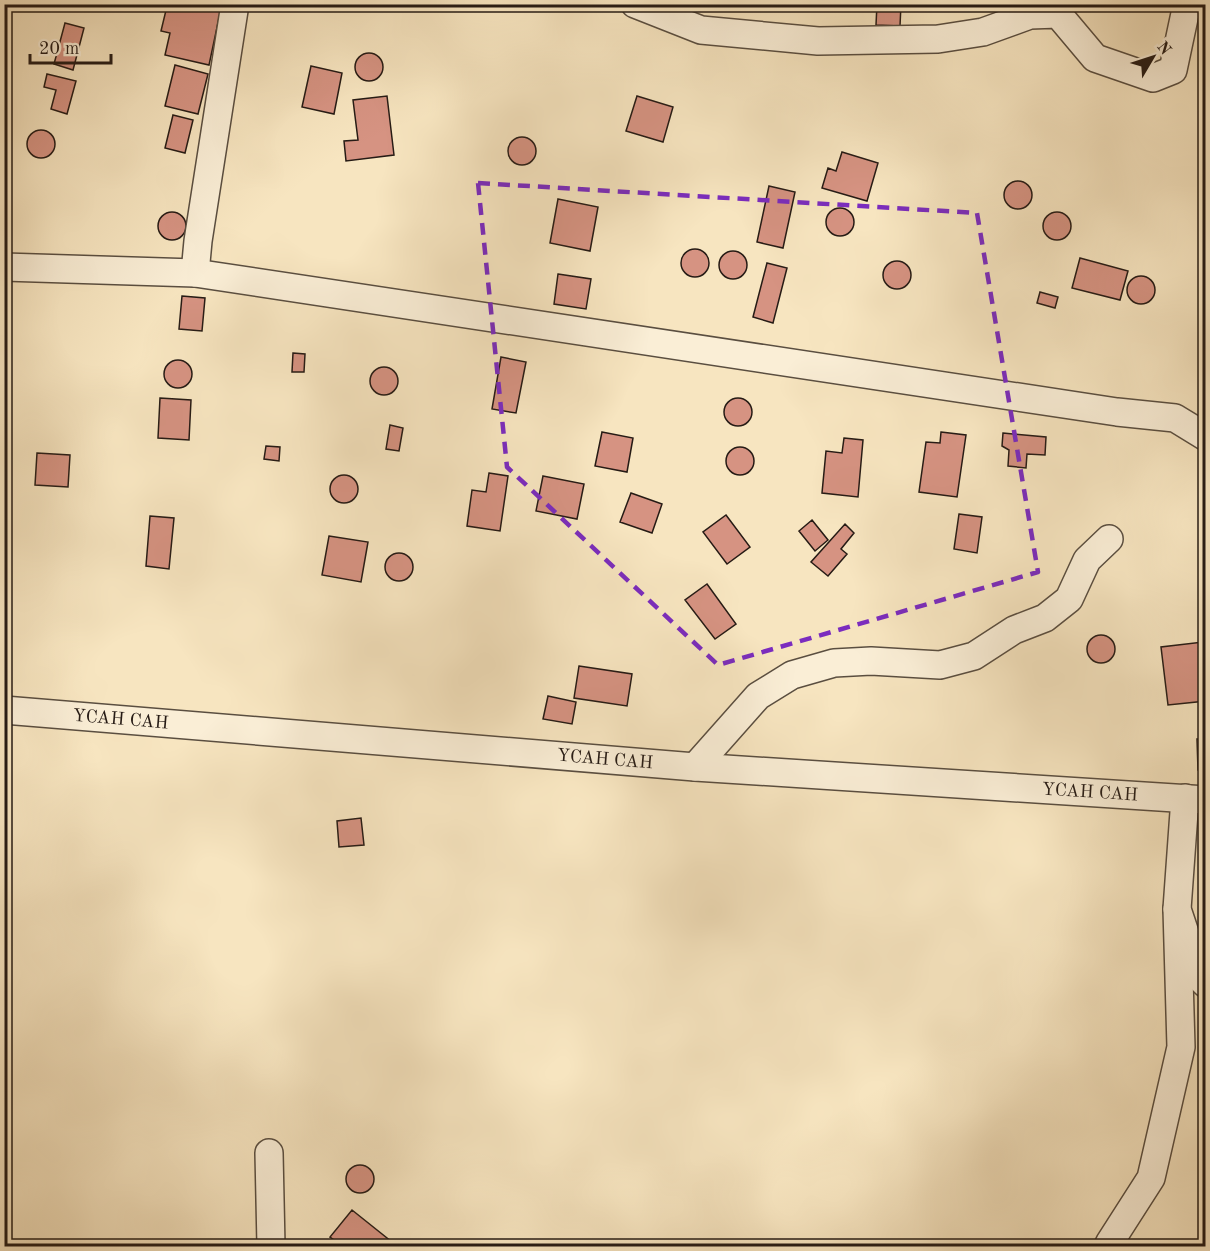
<svg xmlns="http://www.w3.org/2000/svg" width="1210" height="1251" viewBox="0 0 1210 1251" font-family="'Old Standard TT',serif">
  <style>
    .building { fill: #d69382; stroke: #261b15; stroke-width: 1.5 }
    .lines { fill: none; stroke-linecap: round; stroke-linejoin: round }
    .street-casing { stroke: #5a4e40; stroke-width: 30 }
    .street { stroke: #faeed6; stroke-width: 27 }
    .marked { fill: none; stroke: #7b2cbf; stroke-width: 4.5; stroke-dasharray: 12 8; stroke-linejoin: round }
    .labels { text-anchor: middle; dominant-baseline: central; stroke-width: 5; stroke-linejoin: round; paint-order: stroke }
    .street-label { font-size: 18px; fill: #261b15; stroke: #faeed6 }
  </style>
  <rect width="100%" height="100%" fill="#f7e5c0"/>
  <filter id="stains"><feTurbulence type="fractalNoise" baseFrequency=".00333" numOctaves="4"/><feColorMatrix values="0 0 0 0 .2 0 0 0 0 .09 0 0 0 0 .02 0 0 0 .5 -.17"/></filter>
  <radialGradient id="worn" r=".72"><stop offset=".6" stop-color="#630" stop-opacity="0"/><stop offset="1" stop-color="#630" stop-opacity=".3"/></radialGradient>
  <path class="building" d="M172,4H222L209,65L165,55L170,33L161,31L167,6Z
    M877,4H901L900,26L876,25Z
    M65,23L84,28L73,70L54,64Z
    M355 67a14 14 0 1 1 28 0a14 14 0 1 1-28 0Z
    M175,65L208,74L198,114L165,106Z
    M311,66L342,73L334,114L302,107Z
    M47,74L76,81L67,114L51,109L56,90L44,87Z
    M387,96L394,155L346,161L344,141L358,140L353,100Z
    M637,96L673,107L663,142L626,131Z
    M173,115L193,120L185,153L165,148Z
    M27 144a14 14 0 1 1 28 0a14 14 0 1 1-28 0Z
    M508 151a14 14 0 1 1 28 0a14 14 0 1 1-28 0Z
    M842,152L878,163L867,201L822,188L828,168L836,171Z
    M1004 195a14 14 0 1 1 28 0a14 14 0 1 1-28 0Z
    M769,186L795,192L783,248L757,242Z
    M558,199L598,207L590,251L550,243Z
    M826 222a14 14 0 1 1 28 0a14 14 0 1 1-28 0Z
    M158 226a14 14 0 1 1 28 0a14 14 0 1 1-28 0Z
    M1043 226a14 14 0 1 1 28 0a14 14 0 1 1-28 0Z
    M681 263a14 14 0 1 1 28 0a14 14 0 1 1-28 0Z
    M719 265a14 14 0 1 1 28 0a14 14 0 1 1-28 0Z
    M1080,258L1128,271L1120,300L1072,288Z
    M883 275a14 14 0 1 1 28 0a14 14 0 1 1-28 0Z
    M767,263L787,268L773,323L753,317Z
    M558,274L591,279L586,309L554,304Z
    M1127 290a14 14 0 1 1 28 0a14 14 0 1 1-28 0Z
    M1040,292L1058,297L1055,308L1037,303Z
    M182,296L205,298L202,331L179,329Z
    M293,353L305,354L304,372H292Z
    M501,357L526,362L516,413L492,409Z
    M164 374a14 14 0 1 1 28 0a14 14 0 1 1-28 0Z
    M370 381a14 14 0 1 1 28 0a14 14 0 1 1-28 0Z
    M160,398L191,400L189,440L158,438Z
    M724 412a14 14 0 1 1 28 0a14 14 0 1 1-28 0Z
    M390,425L403,428L399,451L386,449Z
    M602,432L633,438L627,472L595,466Z
    M941,432L966,435L957,497L919,492L926,442L940,443Z
    M1003,433L1046,437L1045,455L1027,454L1026,468L1008,466L1009,450L1002,446Z
    M844,438L863,440L858,497L822,493L826,451L842,453Z
    M266,446L280,447L279,461L264,459Z
    M726 461a14 14 0 1 1 28 0a14 14 0 1 1-28 0Z
    M37,453L70,455L68,487L35,485Z
    M489,473L508,476L500,531L467,526L472,490L486,492Z
    M330 489a14 14 0 1 1 28 0a14 14 0 1 1-28 0Z
    M543,476L584,484L577,519L536,511Z
    M631,493L662,504L652,533L620,522Z
    M959,514L982,517L977,553L954,549Z
    M726,515L750,547L727,564L703,532Z
    M150,516L174,518L169,569L146,566Z
    M812,520L828,540L815,551L799,531Z
    M845,524L854,533L841,549L847,554L828,576L811,562Z
    M329,536L368,542L361,582L322,575Z
    M385 567a14 14 0 1 1 28 0a14 14 0 1 1-28 0Z
    M707,584L736,624L715,639L685,600Z
    M1087 649a14 14 0 1 1 28 0a14 14 0 1 1-28 0Z
    M1203,642L1206,663V701L1168,705L1161,647Z
    M579,666L632,674L627,706L574,698Z
    M548,696L576,702L572,724L543,719Z
    M1197,739H1206V770H1198Z
    M361,818L364,845L339,847L337,821Z
    M346 1179a14 14 0 1 1 28 0a14 14 0 1 1-28 0Z
    M352,1210L397,1246H342L330,1237Z"/>
  <g class="lines">
    <g class="street-casing">
      <g id="street">
        <path d="M635,4L701,30L818,41L938,39L983,32L1030,15L1058,14L1095,58L1153,78L1173,70L1187,4"/>
        <path d="M4,267L195,273L1117,412L1175,418L1206,437"/>
        <path d="M195,273L198,241L235,4"/>
        <path id="s1" d="M4,710L695,767L1206,800"/>
        <path d="M695,767L758,696L792,675L834,663L871,661L940,665L974,656L1014,630L1045,618L1069,599L1087,560L1109,539"/>
        <path d="M1185,798L1177,909L1200,978L1206,984"/>
        <path d="M269,1153L271,1246"/>
        <path d="M1108,1246L1110,1242L1151,1178L1181,1047L1177,909"/>
      </g>
    </g>
    <use href="#street" class="street"/>
  </g>
  <path class="marked" d="M478,183L977,213L1038,572L718,665L507,467Z"/>
  <g class="labels">
    <g class="street-label">
      <text stroke="none"><textPath href="#s1" startOffset="117">ҮСАН САН</textPath></text>
      <text stroke="none"><textPath href="#s1" startOffset="603">ҮСАН САН</textPath></text>
      <text stroke="none"><textPath href="#s1" startOffset="1089">ҮСАН САН</textPath></text>
    </g>
  </g>
  <rect width="1210" height="1251" fill="none" stroke="#f7e5c0" stroke-width="24"/>
  <rect x="6" y="6" width="1198" height="1239" fill="none" stroke="#261b15" stroke-width="3"/>
  <rect x="12" y="12" width="1186" height="1227" fill="none" stroke="#261b15" stroke-width="1.5"/>
  <g transform="translate(1153 57) rotate(51)" stroke="#faeed6" stroke-width="4.5" paint-order="stroke">
  <path d="M0-4.5L10 22L0 15L-10 22Z" fill="#261b15"/>
  <text y="-9" font-size="16" font-weight="bold" text-anchor="middle" fill="#261b15">N</text>
  </g>
  <path d="M30 54v9h81v-9" fill="none" stroke="#261b15" stroke-width="3"/>
  <text x="39" y="54" font-size="18" fill="#261b15" stroke="#faeed6" stroke-width="4.5" paint-order="stroke">20 m</text>
  <rect width="100%" height="100%" filter="url(#stains)"/>
  <rect width="100%" height="100%" fill="url(#worn)"/>
</svg>
